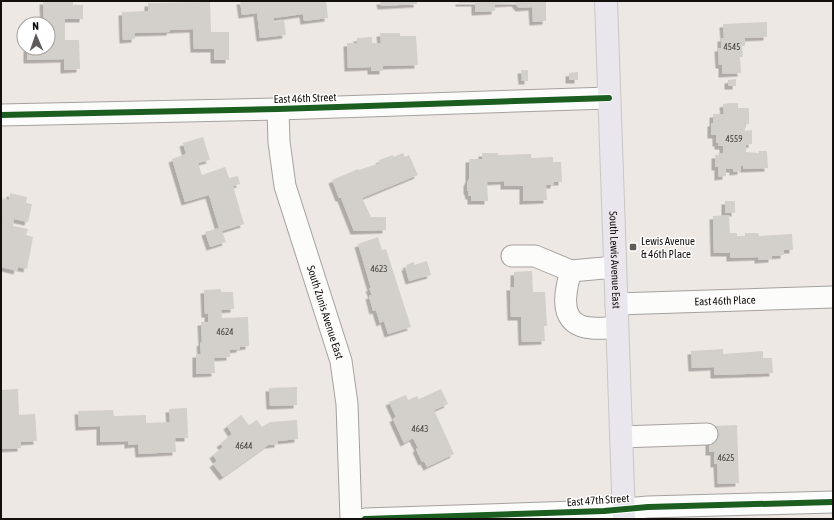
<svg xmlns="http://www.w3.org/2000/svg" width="834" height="520" viewBox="0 0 834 520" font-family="'Asap Condensed',sans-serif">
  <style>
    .building { fill: #d3cfcb; filter: url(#shadow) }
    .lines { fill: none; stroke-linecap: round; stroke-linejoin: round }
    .minor-casing { stroke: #a5a19e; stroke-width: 23 }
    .major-casing { stroke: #c9c7c5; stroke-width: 24 }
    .minor { stroke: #fcfcfb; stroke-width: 21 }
    .major { stroke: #eae6ed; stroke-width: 22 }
    .cycleway-casing { stroke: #fff; stroke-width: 8 }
    .cycleway { stroke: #1b5e20; stroke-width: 6 }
    .poi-dot { fill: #605b58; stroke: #fff; stroke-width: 1.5 }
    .labels { text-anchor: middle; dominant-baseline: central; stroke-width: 3; stroke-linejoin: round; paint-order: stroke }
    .number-label { font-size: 9px; fill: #44403e }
    .street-label { font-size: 11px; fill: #130f0d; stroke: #fff }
    .poi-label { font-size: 11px; fill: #130f0d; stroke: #fff; text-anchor: start }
  </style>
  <defs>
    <filter id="shadow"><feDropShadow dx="-3.5" dy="3.5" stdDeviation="0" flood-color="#0004"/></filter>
  </defs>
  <rect width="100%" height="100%" fill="#eee8e4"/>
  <path class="building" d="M43,1H73V5H83V19H65V40H79L80,69L64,70V59L27,60V48H48V24H44Z
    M240,1H326L328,18L304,21L303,14L274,18V22L284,20L286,35L260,38L257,13L242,15Z
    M380,1H417V4L381,6Z
    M459,1H546V21L533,22L532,7L519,8L515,3L495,4V11L475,12V3H459Z
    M210,2L211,32H229V60H214V49H194L193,29L170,30V32L135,33V39L123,40L122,12L148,11V3Z
    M767,22V37L745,38V46H742L743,57H740L741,73L722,74V65H719L718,48H721V38H724L723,24Z
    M380,33H400V36H416L418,65L383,66V71H371V67L348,68L347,43H357V38L372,37V43H381Z
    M521,70H528V81H522Z
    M578,72V80H569V73Z
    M736,79V86H728V80Z
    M730,103H738V108H749V124H745V131L752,130V144L746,145V152L759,153V151H767L768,168L743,169V166H741V171L733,172V169H726V176L718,177V167H715V155H720V153H723V146H718V143H716V135H711V123H713V114H724L723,104Z
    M203,137L210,160L198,163L202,175L225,167L229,178L238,176L240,184L233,186L244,224L222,231L226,242L210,247L205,232L219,228L209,195L185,202L172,159L186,154L183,143Z
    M403,153L405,157L409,155L418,175L362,198L371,217H386V230L354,231L341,198H339L332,180L358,169L359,170L380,163L379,160L393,155L394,157Z
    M482,153H498V155L531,154V158L553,157V162H561L562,182H554V185H546L547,200L523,201V186H504V181L487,182L488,201H471V196H469L468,191H467V183L469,179V159H482Z
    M10,193L27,197L26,203L32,204L28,222L14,219L13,226L28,229L26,235L33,237L27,269L18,267L17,271L1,267V226L3,218H1V198L9,200Z
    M725,201H735V213H725Z
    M729,215L730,233H737V236H745V233H758L759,236L792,234L793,250H784V255L772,256V259L758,260V257L730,258V253H714L713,216Z
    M378,237L382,250L386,249L411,327L388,334L384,321L380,323L376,310L373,311L369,296L372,295L369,288H371L358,244Z
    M427,261L431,275L409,281L405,267H407L406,265L414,262V265Z
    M532,271L533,292H545L547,326H544L545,341L522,342L521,317H511L510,287H514V272Z
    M221,289V292H233L234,309L221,310L222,318L248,317L249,346L240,347V349L230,350V357L214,358L215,373L196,374V354H201L200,343L202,342L201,322H208V314H205L204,290Z
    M723,349V354L763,351V358H772L773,373L714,375V367L692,368L691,351Z
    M297,387V405L270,406L269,388Z
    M18,389L19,415L35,414L37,441L21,442V448L1,449V390Z
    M441,389L448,404L434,410L454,454L427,467L424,461L422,462L416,449L418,448L413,438L404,443L393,419L396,417L389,402L406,395L408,400L417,396L419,399Z
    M187,408L188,438H175L176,452L139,454L138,444L128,445V441L100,442V426L79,427L78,411L113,410L114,416L146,415V423L170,422L169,409Z
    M241,415L249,425L257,420L262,427L270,422L297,420L298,439L278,441V444L268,445L223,477L213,464L217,461L213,455L223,447L220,444L232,434L227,426Z
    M737,425L739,483L718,484L717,464H714V452H709V438L711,426Z"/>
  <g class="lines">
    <g class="minor-casing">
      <g id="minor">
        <path id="s1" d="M278,109L279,142L285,186L341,361L347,404L351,519"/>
        <path d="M1,115L278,109L609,98"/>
        <path d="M512,256H535L571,271L615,267"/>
        <path d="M571,271C564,294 558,326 592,328C600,329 609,328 617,327"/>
        <path id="s2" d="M616,304L833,297"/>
        <path d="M621,437L707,434"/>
        <path d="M365,519L604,511L648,507L833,502"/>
      </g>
    </g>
    <g class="major-casing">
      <g id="major">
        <path id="s3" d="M606,1L624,519"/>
      </g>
    </g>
    <use href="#minor" class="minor"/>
    <use href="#major" class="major"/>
    <g class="cycleway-casing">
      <path id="cycleway" d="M1,115L278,109L609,98
        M365,519L604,511L648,507L833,502"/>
    </g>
    <use href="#cycleway" class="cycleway"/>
  </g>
  <rect class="poi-dot" x="629" y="243" width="8" height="8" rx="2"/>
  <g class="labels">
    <g class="number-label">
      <text x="732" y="47">4545</text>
      <text x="734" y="139">4559</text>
      <text x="379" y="269">4623</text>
      <text x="225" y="332">4624</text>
      <text x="420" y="429">4643</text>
      <text x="244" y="446">4644</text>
      <text x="726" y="458">4625</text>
    </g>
    <g class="street-label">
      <text transform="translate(305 98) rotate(-2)">East 46th Street</text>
      <text stroke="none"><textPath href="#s3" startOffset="259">South Lewis Avenue East</textPath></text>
      <text stroke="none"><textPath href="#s2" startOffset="109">East 46th Place</textPath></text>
      <text stroke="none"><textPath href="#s1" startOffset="210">South Zunis Avenue East</textPath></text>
      <text transform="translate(598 500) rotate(-4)">East 47th Street</text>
    </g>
    <g class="poi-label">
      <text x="641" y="241">Lewis Avenue<tspan x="641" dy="13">&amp; 46th Place</tspan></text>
    </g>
  </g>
  <rect width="834" height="520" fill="none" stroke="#130f0d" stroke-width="4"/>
  <g transform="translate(36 36) rotate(358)"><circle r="19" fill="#ffffff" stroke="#a19f9e"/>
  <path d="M0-3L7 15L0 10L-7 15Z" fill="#605b58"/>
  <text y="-6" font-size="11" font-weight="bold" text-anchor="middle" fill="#130f0d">N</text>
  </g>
</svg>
